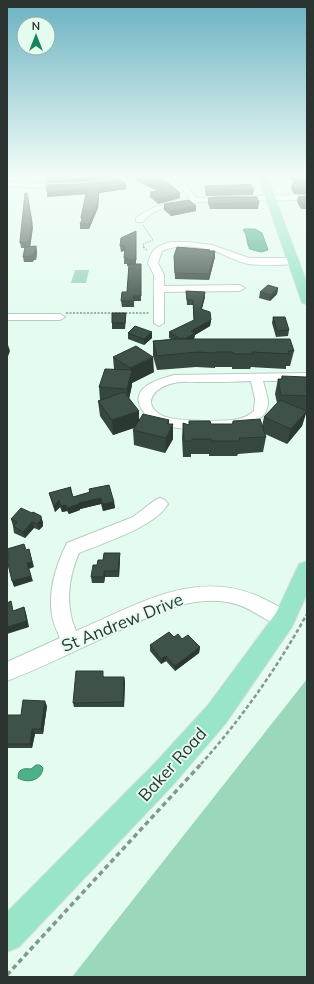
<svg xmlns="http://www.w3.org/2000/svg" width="314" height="984" viewBox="0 0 314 984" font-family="Mulish,sans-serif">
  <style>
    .green { fill: #9ad7bb }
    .water { fill: #4eb089; stroke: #448b6e }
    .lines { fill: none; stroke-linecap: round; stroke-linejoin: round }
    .minor-casing { stroke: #b6ccc1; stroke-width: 2 }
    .major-casing { stroke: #dddfde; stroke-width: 2 }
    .path-far3 { stroke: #86968f; stroke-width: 1; stroke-dasharray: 1.5 1; stroke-linecap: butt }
    .path-far2 { stroke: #86968f; stroke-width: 1.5; stroke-dasharray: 2 1.5; stroke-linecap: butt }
    .path-far1 { stroke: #86968f; stroke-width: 2.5; stroke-dasharray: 4 2.5; stroke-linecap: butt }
    .path { stroke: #86968f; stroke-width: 3.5; stroke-dasharray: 5 3.5; stroke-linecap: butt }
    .minor { fill: #fff; fill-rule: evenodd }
    .major { fill: #99e5c7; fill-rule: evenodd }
    .wall { fill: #36473f }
    .shaded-wall { fill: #2c3933 }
    .building { fill: #3f5249; stroke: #2c3933 }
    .labels { text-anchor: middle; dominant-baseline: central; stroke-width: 4; stroke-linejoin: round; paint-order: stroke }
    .near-street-label { font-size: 17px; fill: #2b3430; stroke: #e4fbf0 }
  </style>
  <rect width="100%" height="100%" fill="#e4fbf0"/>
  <path class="green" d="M75,270H89L86,283H71Z
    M307,679V977H72Z"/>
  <path class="water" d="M244,229H255L262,233L268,250L261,252L250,249C246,243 248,235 243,230Z
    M36,765H40L43,768C42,780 28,784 18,778C18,769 23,768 31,769Z"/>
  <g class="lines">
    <g class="minor-casing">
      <path id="minor" d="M128,176H144L141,178L102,185L98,183L102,181Z
        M171,176H178L197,198L302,195L307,196V200L216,201L180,204L166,207L152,213L142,222H136V218C152,206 169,201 190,198Z
        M7,182L66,185L70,187L66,189L7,186Z
        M171,242H188L212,245L249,258H293L298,261L293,264C279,265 264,266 249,264C237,262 226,255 214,251C199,246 177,244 162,251L158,263L164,275V286L240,285L245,288L240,291L164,292V323L159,326L154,323V275L148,263C151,249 158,245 171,242Z
        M7,314H60L65,317L60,320H7Z
        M307,373V381H263C265,390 271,402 266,411C255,436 174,432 153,422C148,419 144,414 141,408C130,387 159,379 174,375ZM251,381L255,399L254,411C249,415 244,418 238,419C224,422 173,422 161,415C140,403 156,386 174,383C182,381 190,382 198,382C216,382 233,382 251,381Z
        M160,498L165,500L168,504C155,527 103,543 79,553C68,578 65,606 76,631C138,605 197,566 264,599C274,604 288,610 293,620L290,626L284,628C264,621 249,605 227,602C189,596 156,614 123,629C84,646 46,666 7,681V662L60,638C57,631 53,623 52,615C48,591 56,565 67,543L133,517L155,500Z"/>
    </g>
    <g class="major-casing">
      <path id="major" d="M258,176H267L307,283V304L302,303L301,300Z
        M307,561V594L292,627L226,723L173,785L19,947L7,952V912L153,765L208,705L276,613L299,564Z"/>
    </g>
    <path class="path-far3" d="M143,225L153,240L143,244L144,248"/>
    <path class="path-far2" d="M143,247L147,250
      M66,313H150"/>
    <path class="path-far1" d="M201,764C242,718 277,668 307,614"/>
    <path class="path" d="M7,975L202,763"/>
    <use href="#minor" class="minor"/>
    <use href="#major" class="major"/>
  </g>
  <path class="wall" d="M46,176H114V178L84,182L47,183Z
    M137,176L180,193V198L158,204L150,197V192L157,191L137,181Z
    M289,176H307V195L294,194L291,189L292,184L294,183Z
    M126,184V189L99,193V197L98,208L89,229H80V224L82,220L81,218L86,194L47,197V192Z
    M205,186L254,190L253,195L206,196L205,191Z
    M307,196V209H301L297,202L298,197Z
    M208,198L259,203L258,209H210L208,203Z
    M164,204L196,206V211L171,216L164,210Z
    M33,227L30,246H36L37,252L36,260H34L33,262H24L23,257L25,248H21L20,241Z
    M136,237V264H141V301H134V307H122L121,301L127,292L129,266H127V264H124V251L121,252L120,246Z
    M210,250V251H215V257L209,280L175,279L174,256Z
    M278,288L277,294L270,301L259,298L260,292Z
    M186,291L205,297L202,309L211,320L210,326L195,335L194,339L294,351L290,366H286V369L251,367L250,369H232V367H215V368L196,367L157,370L153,356V341L171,339L169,338V332L194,321L193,305H187Z
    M273,317L289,330L288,336L276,337L272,323Z
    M126,319L125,329H112V323Z
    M152,332V338L144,345L128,339V333Z
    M113,357L154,372L132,383V385L129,399L139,420H169V424H173V439L165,453L134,445L133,430L134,428L113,435L100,416L98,401L100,400L99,387L114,369Z
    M282,376L307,382V407L302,426L287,444L265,434L266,437L263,452L238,454L237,456H209V454H191V457H183L182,438L183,423L189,425V421L211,424H232L233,421L262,426L264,417L277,403L275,394L278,379H281Z
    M71,487L73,497L89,493V489L114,502L115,508L103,511L101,504L80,509V510L69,514L67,511L62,512L60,507L55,512L51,500L49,493Z
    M11,519L43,522V526L39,530L34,528L25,538L14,533L13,526Z
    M120,559L119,577H105L104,583H92L91,577L97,565Z
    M174,637L182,639L200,647L199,653L175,671L166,661L161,664L150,651V645Z
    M104,676V677H124L125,682L124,707H74L73,703Z
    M47,706L43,734H35L32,748H7V715H21Z"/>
  <path class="shaded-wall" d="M89,176H114V178L84,182L83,177Z
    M126,184V189L99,193V197L98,208L89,229V224L97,189Z
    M87,189L88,194L47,197V192Z
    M180,193V198L158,204V199Z
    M28,198L33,227L30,248L29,242Z
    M196,206V211L171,216V211Z
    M36,246L37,252L36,260L35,254Z
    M215,251V257L209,280V274Z
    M278,288L277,294L270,301L271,295Z
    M205,292V297L200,315L201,309Z
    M211,320L210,326L195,335L194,339L183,340L191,331Z
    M152,332V338L144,345V339Z
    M8,345L10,351L7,359V348Z
    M153,357L154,372L132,383V385L128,404L127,389L131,375L130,368Z
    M139,411V426L113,435L112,420Z
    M307,411L302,426L287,444L291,429Z
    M169,420V433L173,424V439L165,453L167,424Z
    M101,498V504L80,509V510L69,514L67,508L79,503Z
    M59,500L60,507L55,512L54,506Z
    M114,502L115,508L103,511L102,504Z
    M66,505L67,511L62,512L61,506Z
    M41,516L43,522V526L39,530L37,524Z
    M32,522L34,528L25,538L23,532Z
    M29,549L34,567L29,569L33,581L14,587L12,581L27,563Z
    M120,553V559L119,577L118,571Z
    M104,571L105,577L104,583Z
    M24,607L26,613L29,627L7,634V627Z
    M200,647L199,653L175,671V666Z
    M166,656V661L161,664V659Z
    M124,677L125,682L124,707L123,702Z
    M45,701L47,706L43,734L41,729Z
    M32,729L35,734L32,748L30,744Z"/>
  <path class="building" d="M46,176H89L46,178Z
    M138,176H160L180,193L158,199L150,192L164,190Z
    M293,176H307V190L294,189L292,184L297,182Z
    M120,179L126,184L97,189L99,192L97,203L89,224H80L83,218H81L87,189L47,192L46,185L78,184Z
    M251,184L254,190L207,191L205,186L236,185Z
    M25,193H27L32,222L29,242L20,243V241Z
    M307,196V204H302L298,197Z
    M216,197H257L259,203L210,204L208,198Z
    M189,200L196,206L171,211L164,204Z
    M136,231V260H127V258H124L125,248L124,246H120L121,238Z
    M36,246L35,254H33L32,256L23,257L25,247Z
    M177,247L210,250L209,251H215L209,274L175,273L174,256Z
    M129,264H141V296H134V301H121L122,292H127Z
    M268,285L278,288L271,295L260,292Z
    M186,291L205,292L201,309L210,312L211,320L191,331L195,333L185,339H181L169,332L194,320L193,300H187Z
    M112,313H126L125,323H112Z
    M273,317H285L289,330L277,331Z
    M135,326L152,332L144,339L128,333Z
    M179,339H290L294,351H288L289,354L252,352L253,354H234L233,352H216V353L197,352L157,356L153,341Z
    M136,346L153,357L130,368L113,357Z
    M105,369L132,370L127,389L99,387Z
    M282,376L306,377L307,382V396L281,395L278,379H282Z
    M124,392L139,411L112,420L98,401Z
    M280,400L307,411L291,429L264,417Z
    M143,414L169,420L167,424H173L166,438L133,430Z
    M260,419L266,437L239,438L240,441H211V439H192V441H184L183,423L189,425V421H210L211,424H233V421Z
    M109,485L114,502L102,504L101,498L79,503V504L67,508L66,505L61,506L59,500L54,506L49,493L71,487L70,488L73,497L90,492L89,489Z
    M21,508L32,513L33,512L41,516V520L37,524L32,522L23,532L13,526L17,522L11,519Z
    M24,544L26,550L29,549L32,562L27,563L31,576L12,581L7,560V558H9L7,549Z
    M104,553H120L118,571H104V577H91L93,565H97L98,560H103Z
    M11,601L13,611L24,607L27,621L7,627V603Z
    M169,632L174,637L178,634L182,639L188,635L200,647L175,666L166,656L161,659L150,645Z
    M76,671H103V677H124L123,702L73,703Z
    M23,700L45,701L41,729H32L30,744H7V715H21Z"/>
  <linearGradient id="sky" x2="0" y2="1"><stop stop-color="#6ab2c2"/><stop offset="0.56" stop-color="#f3fdf8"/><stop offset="1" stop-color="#f3fdf8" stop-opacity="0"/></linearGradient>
  <rect width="314" height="314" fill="url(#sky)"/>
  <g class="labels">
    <g class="near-street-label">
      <text transform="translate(122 622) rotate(-22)">St Andrew Drive</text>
      <text transform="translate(172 764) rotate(-48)">Baker Road</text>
    </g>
  </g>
  <rect width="314" height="984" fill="none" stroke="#2b3430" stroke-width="16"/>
  <g transform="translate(36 36)"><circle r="19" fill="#e4fbf0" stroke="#9aaba3"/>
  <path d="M0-3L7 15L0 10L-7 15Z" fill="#18835f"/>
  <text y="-6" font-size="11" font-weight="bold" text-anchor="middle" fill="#2b3430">N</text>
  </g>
</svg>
